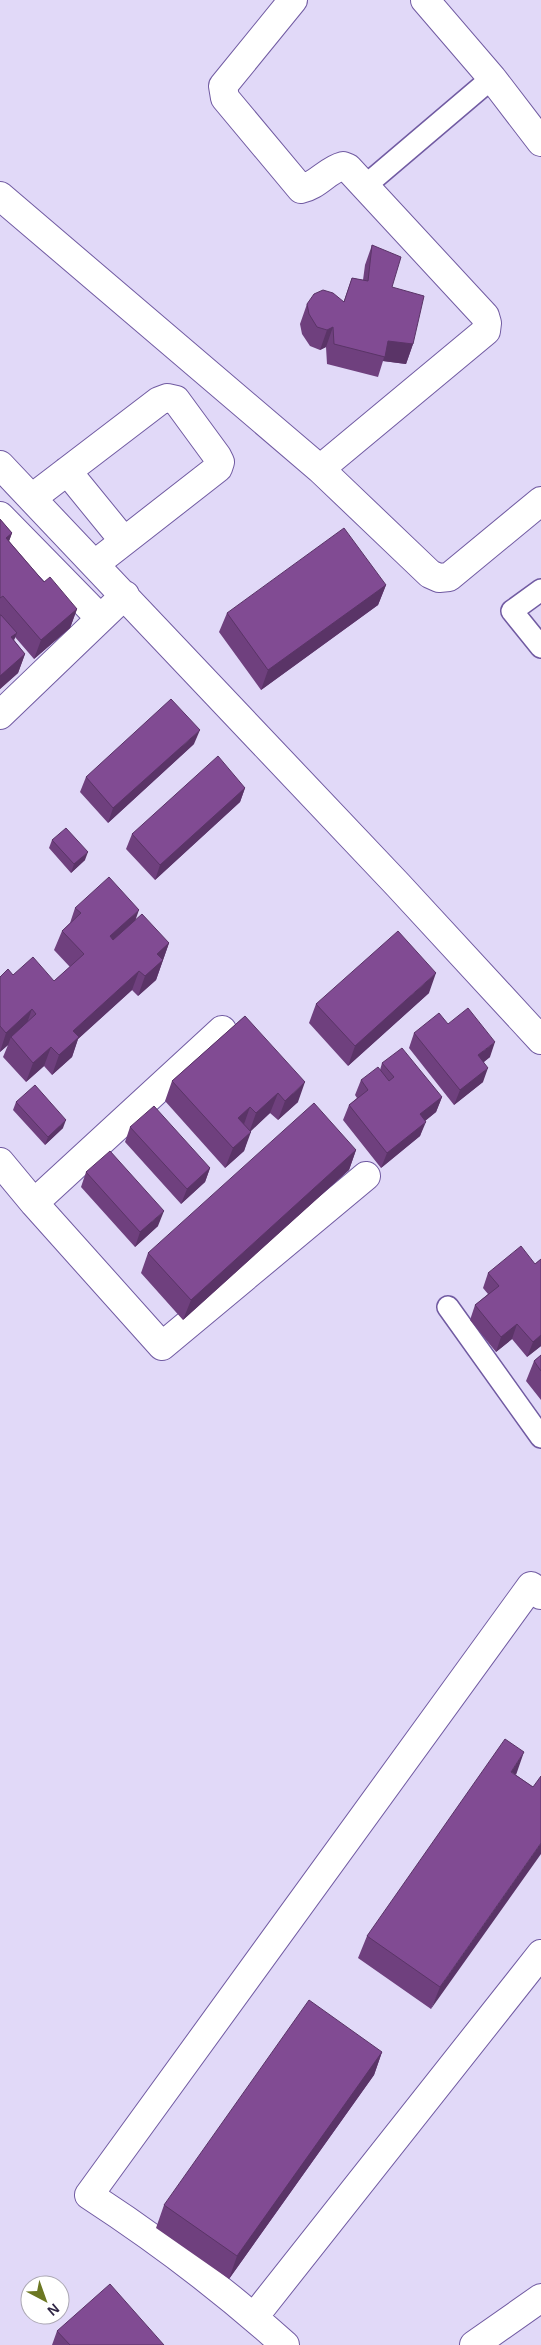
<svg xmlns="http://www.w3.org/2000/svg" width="541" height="2345" viewBox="0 0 541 2345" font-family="Arial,sans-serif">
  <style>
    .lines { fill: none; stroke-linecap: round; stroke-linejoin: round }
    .lane-casing { stroke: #715ba2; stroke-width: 24 }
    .street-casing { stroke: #715ba2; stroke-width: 30 }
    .lane { stroke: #fff; stroke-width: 21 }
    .street { stroke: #fff; stroke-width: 28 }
    .wall { fill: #6f407e }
    .shaded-wall { fill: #5a3467 }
    .building { fill: #814b93; stroke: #5a3467 }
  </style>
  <rect width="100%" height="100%" fill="#e1d9f8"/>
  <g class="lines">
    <g class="lane-casing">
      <path id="lane" d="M365,186L492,78
        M541,590L512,611L541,647
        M448,1307L541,1437"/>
    </g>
    <g class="street-casing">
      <path id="street" d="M293,0L223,86L225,98L301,189C317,186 327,170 343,166L348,168L485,316L487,323L486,331L320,469
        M425,0L492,78L541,142
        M0,196L320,469L430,574L439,578L449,577L541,501
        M0,465L398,885L541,1040
        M67,471L124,541
        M32,498L159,401L167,398L176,400L217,456L220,462L218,468L95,564
        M0,516L100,618
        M0,715L125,595
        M0,1162L34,1203L162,1346L366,1176
        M34,1203L222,1030
        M254,2317L541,1954
        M285,2345C224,2290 158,2240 89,2195L531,1586L541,1595
        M474,2345L541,2298"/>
    </g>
    <use href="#lane" class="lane"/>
    <use href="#street" class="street"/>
  </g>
  <path class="wall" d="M372,245L392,287L413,344L406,364L383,361L378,377L327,364L326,347L320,350L310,346L302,334L300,324L307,304L344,301L352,278L363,280L365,265Z
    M0,519L12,533L9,541L44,582L77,609L70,628L34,659L15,637L14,640L25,654L18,673L0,689Z
    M386,585L378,605L261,690L219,632L227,613Z
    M194,744L108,823L80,792L86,777Z
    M245,788L240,802L155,880L126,849L132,834Z
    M52,840L85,860L71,873L49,848Z
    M75,908L135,920L169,943L156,980L138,996L132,990L78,1039L72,1057L52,1075L44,1066L26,1082L3,1057L8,1045L0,1052V977L13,975L54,981L70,967L54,950L62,931L70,923Z
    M429,993L348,1066L309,1023L316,1004Z
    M245,1016L298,1102L278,1120L270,1113L250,1131L244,1151L225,1168L165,1101L172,1081Z
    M448,1024L490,1057L484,1062L483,1082L454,1105L409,1048L414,1033Z
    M382,1063L442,1097L436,1112L425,1121L420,1136L381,1168L343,1120L349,1105L357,1098L355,1095L361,1080L380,1070Z
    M16,1102L63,1128L45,1145L13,1110Z
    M130,1127L210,1168L205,1182L181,1204L125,1142Z
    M356,1150L349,1170L183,1320L141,1273L148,1253Z
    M86,1172L158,1226L135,1247L81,1187Z
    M541,1259V1346L527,1357L512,1339L496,1352L470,1320L475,1305L488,1294L483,1288L488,1273L535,1264Z
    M541,1355V1400L526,1381L534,1361Z
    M516,1775L533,1787L431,2009L358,1958L367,1936Z
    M382,2052L374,2075L229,2279L156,2228L164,2205Z
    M57,2331L164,2345H52Z"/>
  <path class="shaded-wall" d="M333,327L326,347L320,350L327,330Z
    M388,341L413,344L406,364L383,361Z
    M12,533L5,552L6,538Z
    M386,585L378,605L261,690L268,670Z
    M77,609L70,628L34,659L41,640Z
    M17,633L9,652L11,637Z
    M25,654L18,673L0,689V676Z
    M200,730L194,744L108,823L113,808Z
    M245,788L240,802L155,880L160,865Z
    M88,852L85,860L71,873L74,864Z
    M139,910L132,930L102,956L110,936Z
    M169,943L156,980L138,996L145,976L157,954Z
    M139,971L132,990L78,1039L72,1057L52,1075L59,1055L73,1031Z
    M436,973L429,993L348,1066L355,1046Z
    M32,1009L25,1029L11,1037L8,1045L0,1052L6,1033Z
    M495,1042L490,1057L473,1070L478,1055Z
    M51,1047L44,1066L26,1082L33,1063Z
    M488,1068L483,1082L454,1105L460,1090Z
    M305,1082L298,1102L278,1120L285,1101Z
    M278,1093L270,1113L249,1133L256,1113Z
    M442,1097L436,1112L415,1129L420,1114Z
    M250,1107L243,1127L238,1118Z
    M66,1120L63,1128L45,1145L48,1137Z
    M426,1122L420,1136L381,1168L387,1153Z
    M251,1132L244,1151L225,1168L233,1148Z
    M356,1150L349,1170L183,1320L191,1300Z
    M210,1168L205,1182L181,1204L187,1189Z
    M164,1211L158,1226L135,1247L140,1232Z
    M517,1324L512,1339L496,1352L501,1337Z
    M541,1335V1346L527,1357L533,1342Z
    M524,1752L516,1775L511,1772Z
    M541,1843V1854L431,2009L440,1987Z
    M382,2052L374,2075L229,2279L237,2256Z"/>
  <path class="building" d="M372,245L401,257L392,287L424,296L413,344L388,341L385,357L334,344L333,327L327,330L317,327L309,314L307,304L314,294L323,290L333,293L344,302L352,278L368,281Z
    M0,519L12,533L6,538L44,582L50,577L77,609L41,640L3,596L0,598Z
    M344,528L386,585L268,670L227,613Z
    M0,615H1L17,633L11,637L25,654L0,676Z
    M171,699L200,730L113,808L86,777Z
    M218,756L245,788L160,865L132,834Z
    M66,828L88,852L74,864L52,840Z
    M109,877L139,910L110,936L113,940L142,914L169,943L157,954L163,960L145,976L139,971L73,1031L79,1037L59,1055L51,1047L33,1063L11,1037L36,1014L32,1009L6,1033L0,1026V977L8,969L13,975L33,957L54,981L84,954L62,931L81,913L75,908Z
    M398,931L436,973L355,1046L316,1004Z
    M468,1008L495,1042L478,1055L488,1068L460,1090L414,1033L439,1013L448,1024Z
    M245,1016L305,1082L285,1101L278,1093L256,1113L250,1107L238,1118L251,1132L233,1148L172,1081Z
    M402,1048L442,1097L420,1114L426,1122L387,1153L349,1105L368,1090L361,1080L378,1067L389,1081L394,1077L382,1063Z
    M35,1085L66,1120L48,1137L16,1102Z
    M314,1103L356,1150L191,1300L148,1253Z
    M154,1106L210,1168L187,1189L130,1127Z
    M110,1151L164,1211L140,1232L86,1172Z
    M521,1246L535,1264L541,1259V1335L533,1342L517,1324L501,1337L475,1305L499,1286L488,1273Z
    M541,1355V1371L534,1361Z
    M505,1739L524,1752L511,1772L533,1787L541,1776V1843L440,1987L367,1936Z
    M309,2000L382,2052L237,2256L164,2205Z
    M110,2284L164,2345H70L57,2331Z"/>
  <g transform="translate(45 2300) rotate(139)"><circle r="24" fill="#ffffff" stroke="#aca8b4"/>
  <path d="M0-4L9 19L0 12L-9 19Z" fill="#6b7722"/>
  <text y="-8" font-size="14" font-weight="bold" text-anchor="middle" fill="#2f2544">N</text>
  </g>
</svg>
